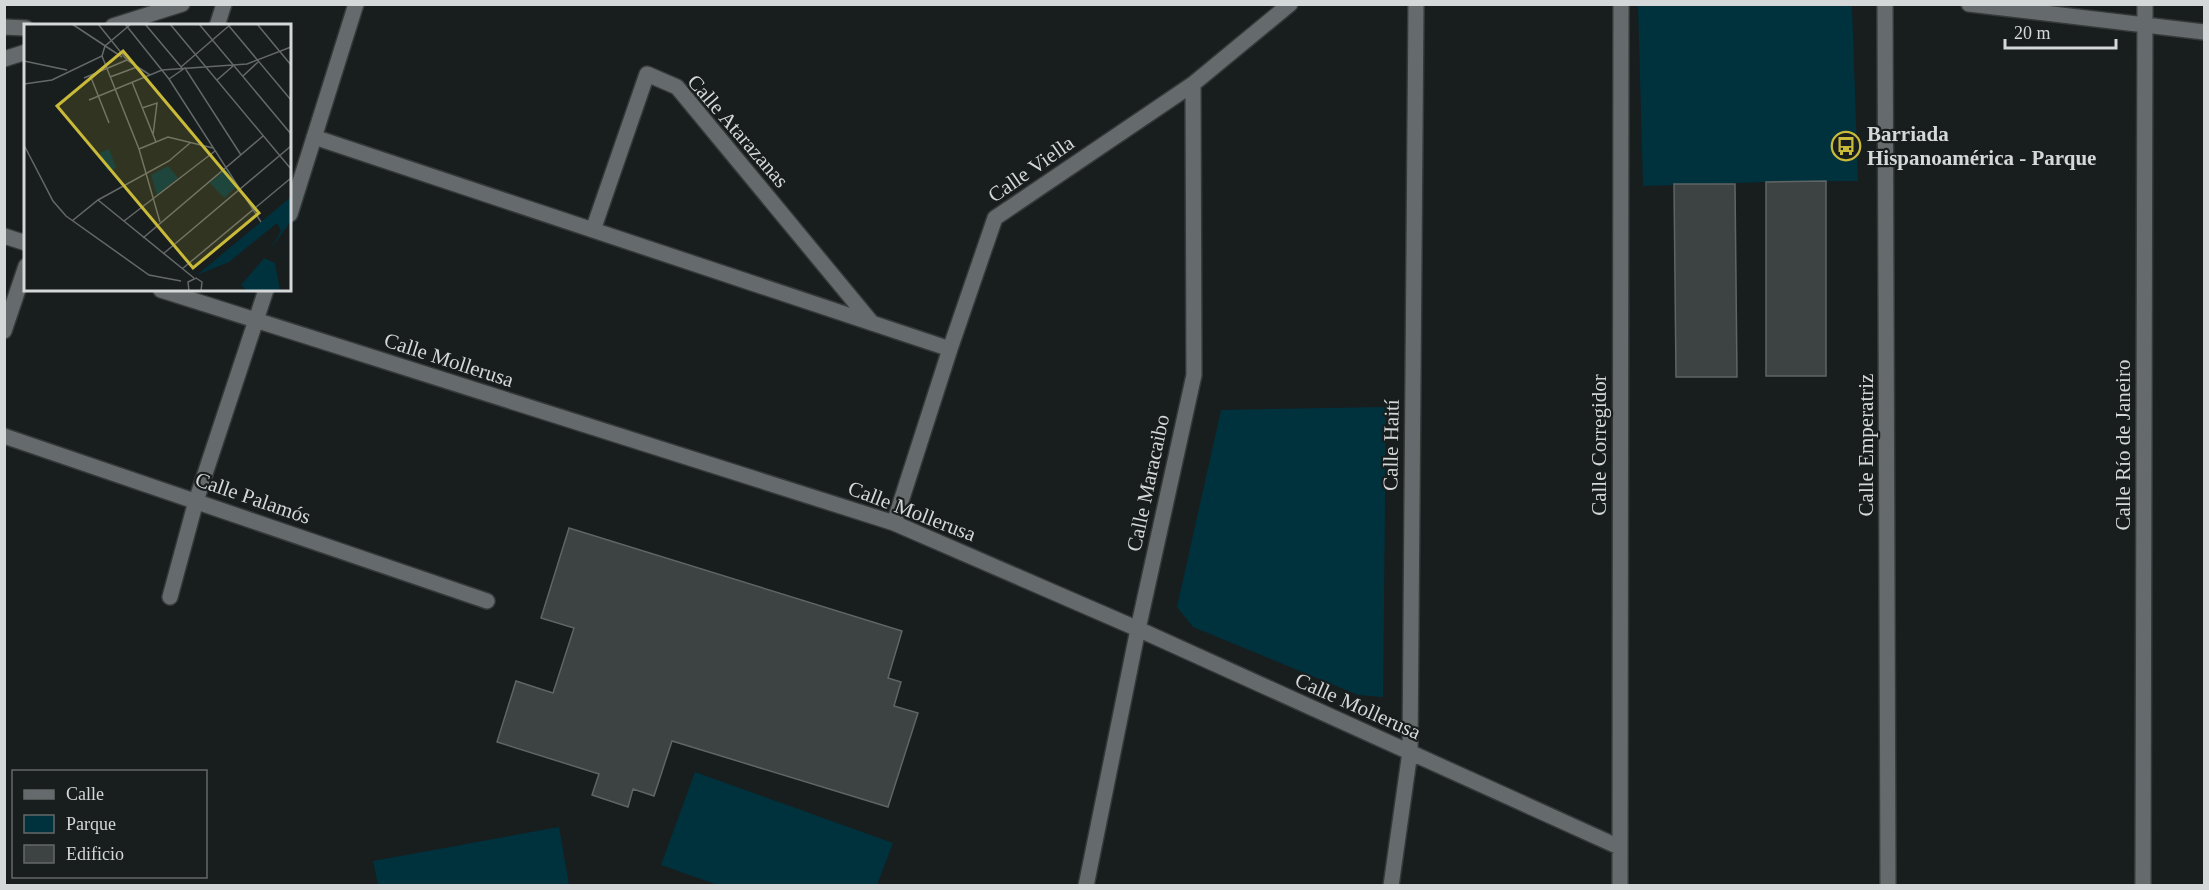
<svg xmlns="http://www.w3.org/2000/svg" width="2209" height="890" viewBox="0 0 2209 890" font-family="Georgia,serif">
  <style>
    .green { fill: #00323e }
    .building { fill: #3d4242; stroke: #5f6565; stroke-width: 1.5 }
    .lines { fill: none; stroke-linecap: round; stroke-linejoin: round }
    .street-casing { stroke: #36393a; stroke-width: 18 }
    .street { stroke: #656b6c; stroke-width: 15 }
    .labels { text-anchor: middle; dominant-baseline: central; stroke-width: 4.5; stroke-linejoin: round; paint-order: stroke }
    .street-label { font-size: 21px; fill: #d5d8d9; stroke: #181d1e }
    .poi-label { font-size: 21px; font-weight: bold; fill: #d5d8d9; stroke: #181d1e; text-anchor: start }
    .inset-road { fill: none; stroke: #646869; stroke-width: 1.5 }
    .view { fill: #c9ba3a; fill-opacity: 0.15; stroke: #c9ba3a; stroke-width: 3 }
    .inset-edge { fill: none; stroke: #d5d8d9; stroke-width: 3 }
  </style>
  <rect width="100%" height="100%" fill="#181d1e"/>
  <path class="green" d="M1638,5H1852L1858,181L1766,182L1643,186Z
    M1386,407L1383,697L1358,695L1193,627L1177,607L1221,410Z
    M695,772L893,843L877,885H718L661,865Z
    M559,827L569,885H378L373,861Z"/>
  <path class="building" d="M1826,181V376H1766V182Z
    M1674,184H1735L1737,377H1676Z
    M569,528L902,631L888,678L901,682L894,706L918,713L888,807L672,741L654,796L633,789L628,807L592,795L599,774L497,742L516,681L553,693L574,628L541,618Z"/>
  <g class="lines">
    <g class="street-casing">
      <path id="street" d="M1885,4L1888,886
        M1969,4L2204,32
        M113,26L182,4
        M217,26L224,4
        M4,27L26,28
        M4,59L26,52
        M314,137L950,349
        M290,214L356,4
        M593,230L647,74L677,87L872,323
        M4,236L26,243
        M161,290L894,523L1138,629L1619,847
        M4,331L26,266
        M4,436L487,601
        M894,523L950,349L995,218L1193,84L1290,4
        M170,597L196,501L266,290
        M1086,886L1138,629L1194,375L1193,84
        M1391,886L1410,752L1416,4
        M1620,886L1621,4
        M2143,886L2145,4"/>
    </g>
    <use href="#street" class="street"/>
  </g>
  <defs>
    <g id="bus-ring" transform="scale(1.5)"><circle r="9.5" fill="#181d1e" stroke="#c9ba3a" stroke-width="1.5"/><path d="M-5-6H5V4H4V6H2V4H-2V6H-4V4H-5ZM-3.5-4V0h7V-4ZM-3.5 1.2v1.5H-2V1.2ZM2 1.2v1.5H3.5V1.2Z" fill="#c9ba3a"/></g>
  </defs>
  <g fill-rule="evenodd">
    <use href="#bus-ring" x="1846" y="146"/>
  </g>
  <g class="labels">
    <g class="street-label">
      <text transform="translate(738 131) rotate(49)">Calle Atarazanas</text>
      <text transform="translate(1031 169) rotate(-35)">Calle Viella</text>
      <text transform="translate(449 360) rotate(18)">Calle Mollerusa</text>
      <text transform="translate(1391 445) rotate(-89)">Calle Haití</text>
      <text transform="translate(1599 445) rotate(-90)">Calle Corregidor</text>
      <text transform="translate(1866 445) rotate(-90)">Calle Emperatriz</text>
      <text transform="translate(2123 445) rotate(-90)">Calle Río de Janeiro</text>
      <text transform="translate(1148 483) rotate(-78)">Calle Maracaibo</text>
      <text transform="translate(253 498) rotate(19)">Calle Palamós</text>
      <text transform="translate(912 511) rotate(21)">Calle Mollerusa</text>
      <text transform="translate(1358 706) rotate(24)">Calle Mollerusa</text>
    </g>
    <g class="poi-label">
      <text x="1867" y="134">Barriada<tspan x="1867" dy="24">Hispanoamérica - Parque</tspan></text>
    </g>
  </g>
  <g transform="translate(24 24)">
    <rect width="267" height="267" fill="#181d1e"/>
    <path d="M85,125L92,144L83,147L76,129ZM144,142L154,154L133,171L127,151ZM202,145L213,162L200,174L186,159ZM267,173V197L245,227L257,207L253,199L205,238L173,251ZM240,234L251,239L256,267H223L217,261Z" fill="#00323e"/>
    <path class="inset-road" d="M48,0L98,33M74,0L103,36L126,51M101,0L145,55L237,198M121,0L158,44M146,0L267,145M175,0L267,110M233,0L267,41M205,2L267,76M78,32L115,125L136,198M0,37L43,46M157,43L207,0M66,51L85,99M219,52L234,38M86,53L113,43M60,54L103,36M145,55L161,44L217,131M193,56L209,42M108,58L132,118M0,60L28,56L78,32L81,22L107,0M65,76L138,46L223,40L267,23M118,84L133,79L129,111M0,121L29,177L42,192L125,251L157,257M115,125L144,113L189,124M74,176L170,254M48,197L74,176L145,137L166,119M100,197L191,127M119,214L239,112M139,230L267,122M158,245L267,154M165,267L164,258L172,254L178,258L177,267"/>
    <path class="view" d="M99,27L235,189L169,244L33,82Z"/>
    <rect width="267" height="267" class="inset-edge"/>
  </g>
  <rect width="2209" height="890" fill="none" stroke="#d5d8d9" stroke-width="12"/>
  <rect x="12" y="770" width="195" height="108" fill="#181d1e" stroke="#646869" stroke-width="1.5"/>
  <rect x="24" y="790" width="30" height="9" fill="#656b6c" stroke="#646869" stroke-width="1.5"/>
  <text x="66" y="800" font-size="18" fill="#d5d8d9">Calle</text>
  <rect x="24" y="815" width="30" height="18" fill="#00323e" stroke="#646869" stroke-width="1.5"/>
  <text x="66" y="830" font-size="18" fill="#d5d8d9">Parque</text>
  <rect x="24" y="845" width="30" height="18" fill="#3d4242" stroke="#646869" stroke-width="1.5"/>
  <text x="66" y="860" font-size="18" fill="#d5d8d9">Edificio</text>
  <path d="M2005 39v9h111v-9" fill="none" stroke="#d5d8d9" stroke-width="3"/>
  <text x="2014" y="39" font-size="18" fill="#d5d8d9" stroke="#181d1e" stroke-width="4.5" paint-order="stroke">20 m</text>
</svg>
